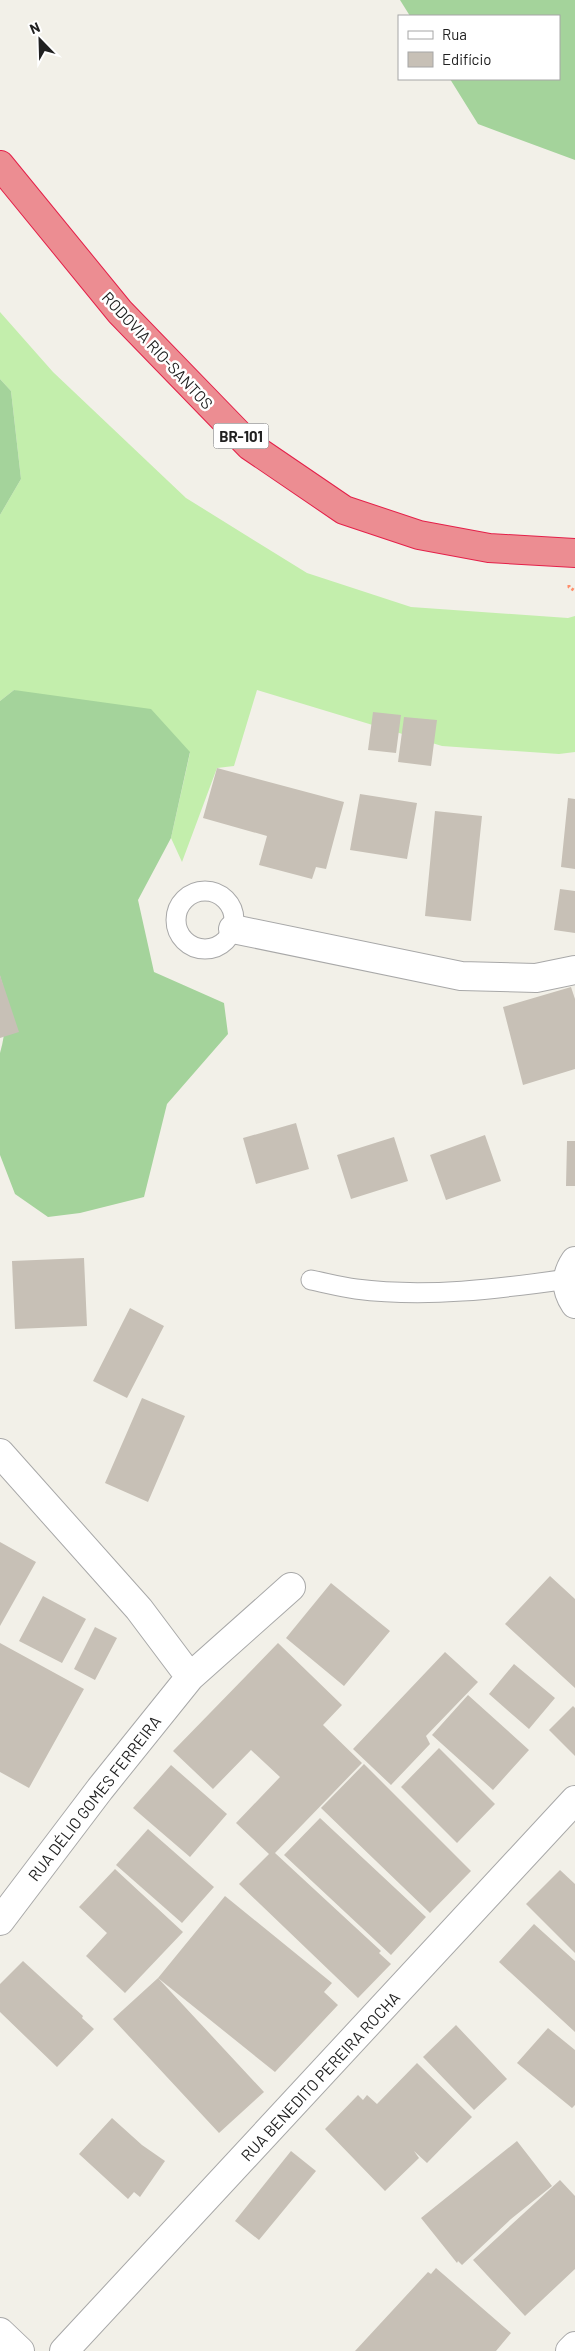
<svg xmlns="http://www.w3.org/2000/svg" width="575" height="2351" viewBox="0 0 575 2351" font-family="Barlow,sans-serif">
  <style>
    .grass { fill: #c3eeac }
    .forest { fill: #a4d39b }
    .building { fill: #c7c0b6 }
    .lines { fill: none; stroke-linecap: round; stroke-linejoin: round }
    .lane-casing { stroke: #a8a8a8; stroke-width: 21 }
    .street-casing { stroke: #a8a8a8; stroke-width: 30 }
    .highway-casing { stroke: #e42049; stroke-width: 30 }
    .path { stroke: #ff8e6b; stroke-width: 3; stroke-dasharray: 2.5 2.5; stroke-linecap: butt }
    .lane { stroke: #fff; stroke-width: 19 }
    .street { stroke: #fff; stroke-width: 28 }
    .highway { stroke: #ec8d92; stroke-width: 28 }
    .labels { text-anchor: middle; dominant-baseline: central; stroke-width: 5; stroke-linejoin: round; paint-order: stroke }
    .shield { fill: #fff; stroke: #646464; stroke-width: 1 }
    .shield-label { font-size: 15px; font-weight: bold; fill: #212121 }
    .street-label { font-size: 16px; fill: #212121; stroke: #fff }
  </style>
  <rect width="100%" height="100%" fill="#f2f0e8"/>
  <path class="grass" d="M0,312L53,372L186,498L307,573L411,607L568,618L575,616V752L559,754L442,746L257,690L234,766L217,768L182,862L171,838L190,753L14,690L0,701V515L21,479L11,391L0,379Z"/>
  <path class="forest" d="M400,0H575V160L478,124L450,79H559V16H410Z
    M0,379L11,391L21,479L0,515Z
    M14,690L151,709L190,752L171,838L138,900L154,972L224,1003L228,1034L167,1104L144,1197L80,1213L48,1217L15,1194L0,1155V1053C7,1029 8,999 0,976V701Z"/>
  <path class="building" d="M373,712L401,715L396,753L368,750Z
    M404,717L437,720L431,766L398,762Z
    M217,768L344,802L326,869L316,867L312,879L259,865L267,836L203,818Z
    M360,794L417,803L407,859L350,850Z
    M568,798L575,799V869L561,867Z
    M435,811L482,816L471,921L425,916Z
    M560,889L575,891V933L554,930Z
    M0,975L19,1032L0,1038Z
    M571,987L575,999V1069L523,1085L503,1007Z
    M296,1123L309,1169L256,1184L243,1138Z
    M485,1135L501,1181L446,1200L430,1155Z
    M394,1137L408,1181L351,1199L337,1155Z
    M567,1141H575V1186H566Z
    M84,1258L87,1326L15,1329L12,1261Z
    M130,1308L164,1326L127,1398L93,1381Z
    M142,1398L185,1416L148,1502L105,1483Z
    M0,1542L36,1562L0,1626Z
    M550,1576L575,1599V1688L505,1624Z
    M331,1583L390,1631L344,1686L286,1638Z
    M43,1596L86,1619L62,1663L19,1641Z
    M95,1627L117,1638L95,1680L74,1669Z
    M0,1643L84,1689L29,1788L0,1772Z
    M278,1643L342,1705L323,1725L362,1763L275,1853L381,1951L379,1953L391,1964L358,1998L239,1884L269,1854L236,1823L280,1777L251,1750L213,1789L173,1751Z
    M445,1652L478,1682L426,1736L430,1744L391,1785L353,1749Z
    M514,1664L555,1698L529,1729L489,1694Z
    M468,1695L529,1750L493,1790L432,1735Z
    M573,1706L575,1708V1756L549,1730Z
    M439,1748L495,1804L457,1843L401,1787Z
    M364,1764L471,1871L430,1913L321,1808Z
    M171,1765L227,1814L190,1857L133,1808Z
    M320,1818L426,1917L391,1955L284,1855Z
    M148,1829L214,1887L182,1923L116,1865Z
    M115,1869L183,1932L125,1993L86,1956L107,1933L79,1907Z
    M560,1870L575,1884V1953L526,1904Z
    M225,1896L332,1983L324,1992L338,2005L275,2072L158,1978Z
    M534,1924L575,1961V2032L499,1962Z
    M23,1961L83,2016L82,2018L94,2029L57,2067L0,2012V1984Z
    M158,1978L264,2092L219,2133L113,2019Z
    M456,2025L507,2079L474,2110L423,2057Z
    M548,2028L575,2050V2105L572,2108L517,2063Z
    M417,2063L472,2117L427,2163L414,2151L419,2158L385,2191L325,2129L358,2095L363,2100L367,2095L377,2104Z
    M112,2118L142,2145L165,2161L140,2197L134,2192L128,2199L79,2154Z
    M517,2141L552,2186L511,2219L462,2265L458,2261L457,2263L421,2218Z
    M291,2151L316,2171L259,2240L235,2221Z
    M560,2180L575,2196V2269L525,2316L473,2260Z
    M436,2268L511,2333L496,2351H355L428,2272L431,2274Z"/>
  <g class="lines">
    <g class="lane-casing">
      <path id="lane" d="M176 920a29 29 0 1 1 58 0a29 29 0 1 1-58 0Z
        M311,1280C326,1283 341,1287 356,1289C426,1298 498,1289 568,1279"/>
    </g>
    <g class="street-casing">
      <path id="street" d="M233,929L461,976L536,978L575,970
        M575,1261C565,1276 565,1289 575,1304
        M0,1453L139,1609L190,1677
        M0,1921L100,1789L190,1677L291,1587
        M0,2332L20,2351
        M64,2351L575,1800
        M570,2351L575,2346"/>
    </g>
    <g class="highway-casing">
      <path id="highway" d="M0,165L120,312L250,446L344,510L419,535L489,548L575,553"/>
    </g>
    <path class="path" d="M569,585V587L575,591"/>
    <use href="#lane" class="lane"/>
    <use href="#street" class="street"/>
    <use href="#highway" class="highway"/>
  </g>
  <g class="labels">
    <rect class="shield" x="213.5" y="423.5" width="55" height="25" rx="4"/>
    <g class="shield-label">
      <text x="241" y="436">BR-101</text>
    </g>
    <g class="street-label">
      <text transform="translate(158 350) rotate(47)">RODOVIA RIO-SANTOS</text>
      <text transform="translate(94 1798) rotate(-52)">RUA DÉLIO GOMES FERREIRA</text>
      <text transform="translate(320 2076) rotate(-47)">RUA BENEDITO PEREIRA ROCHA</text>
    </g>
  </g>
  <rect x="398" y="15" width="162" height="65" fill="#ffffff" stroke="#a6a6a6"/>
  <rect x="408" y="31" width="25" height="8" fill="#ffffff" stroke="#a6a6a6"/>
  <text x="442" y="40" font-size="15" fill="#212121">Rua</text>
  <rect x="408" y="52" width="25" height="15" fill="#c7c0b6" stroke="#a6a6a6"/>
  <text x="442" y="65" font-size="15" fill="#212121">Edifício</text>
  <g transform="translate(40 40) rotate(337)" stroke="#ffffff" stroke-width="4" paint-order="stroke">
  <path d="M0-4L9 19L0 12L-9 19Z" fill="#212121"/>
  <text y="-8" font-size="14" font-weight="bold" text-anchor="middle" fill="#212121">N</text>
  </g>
</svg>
